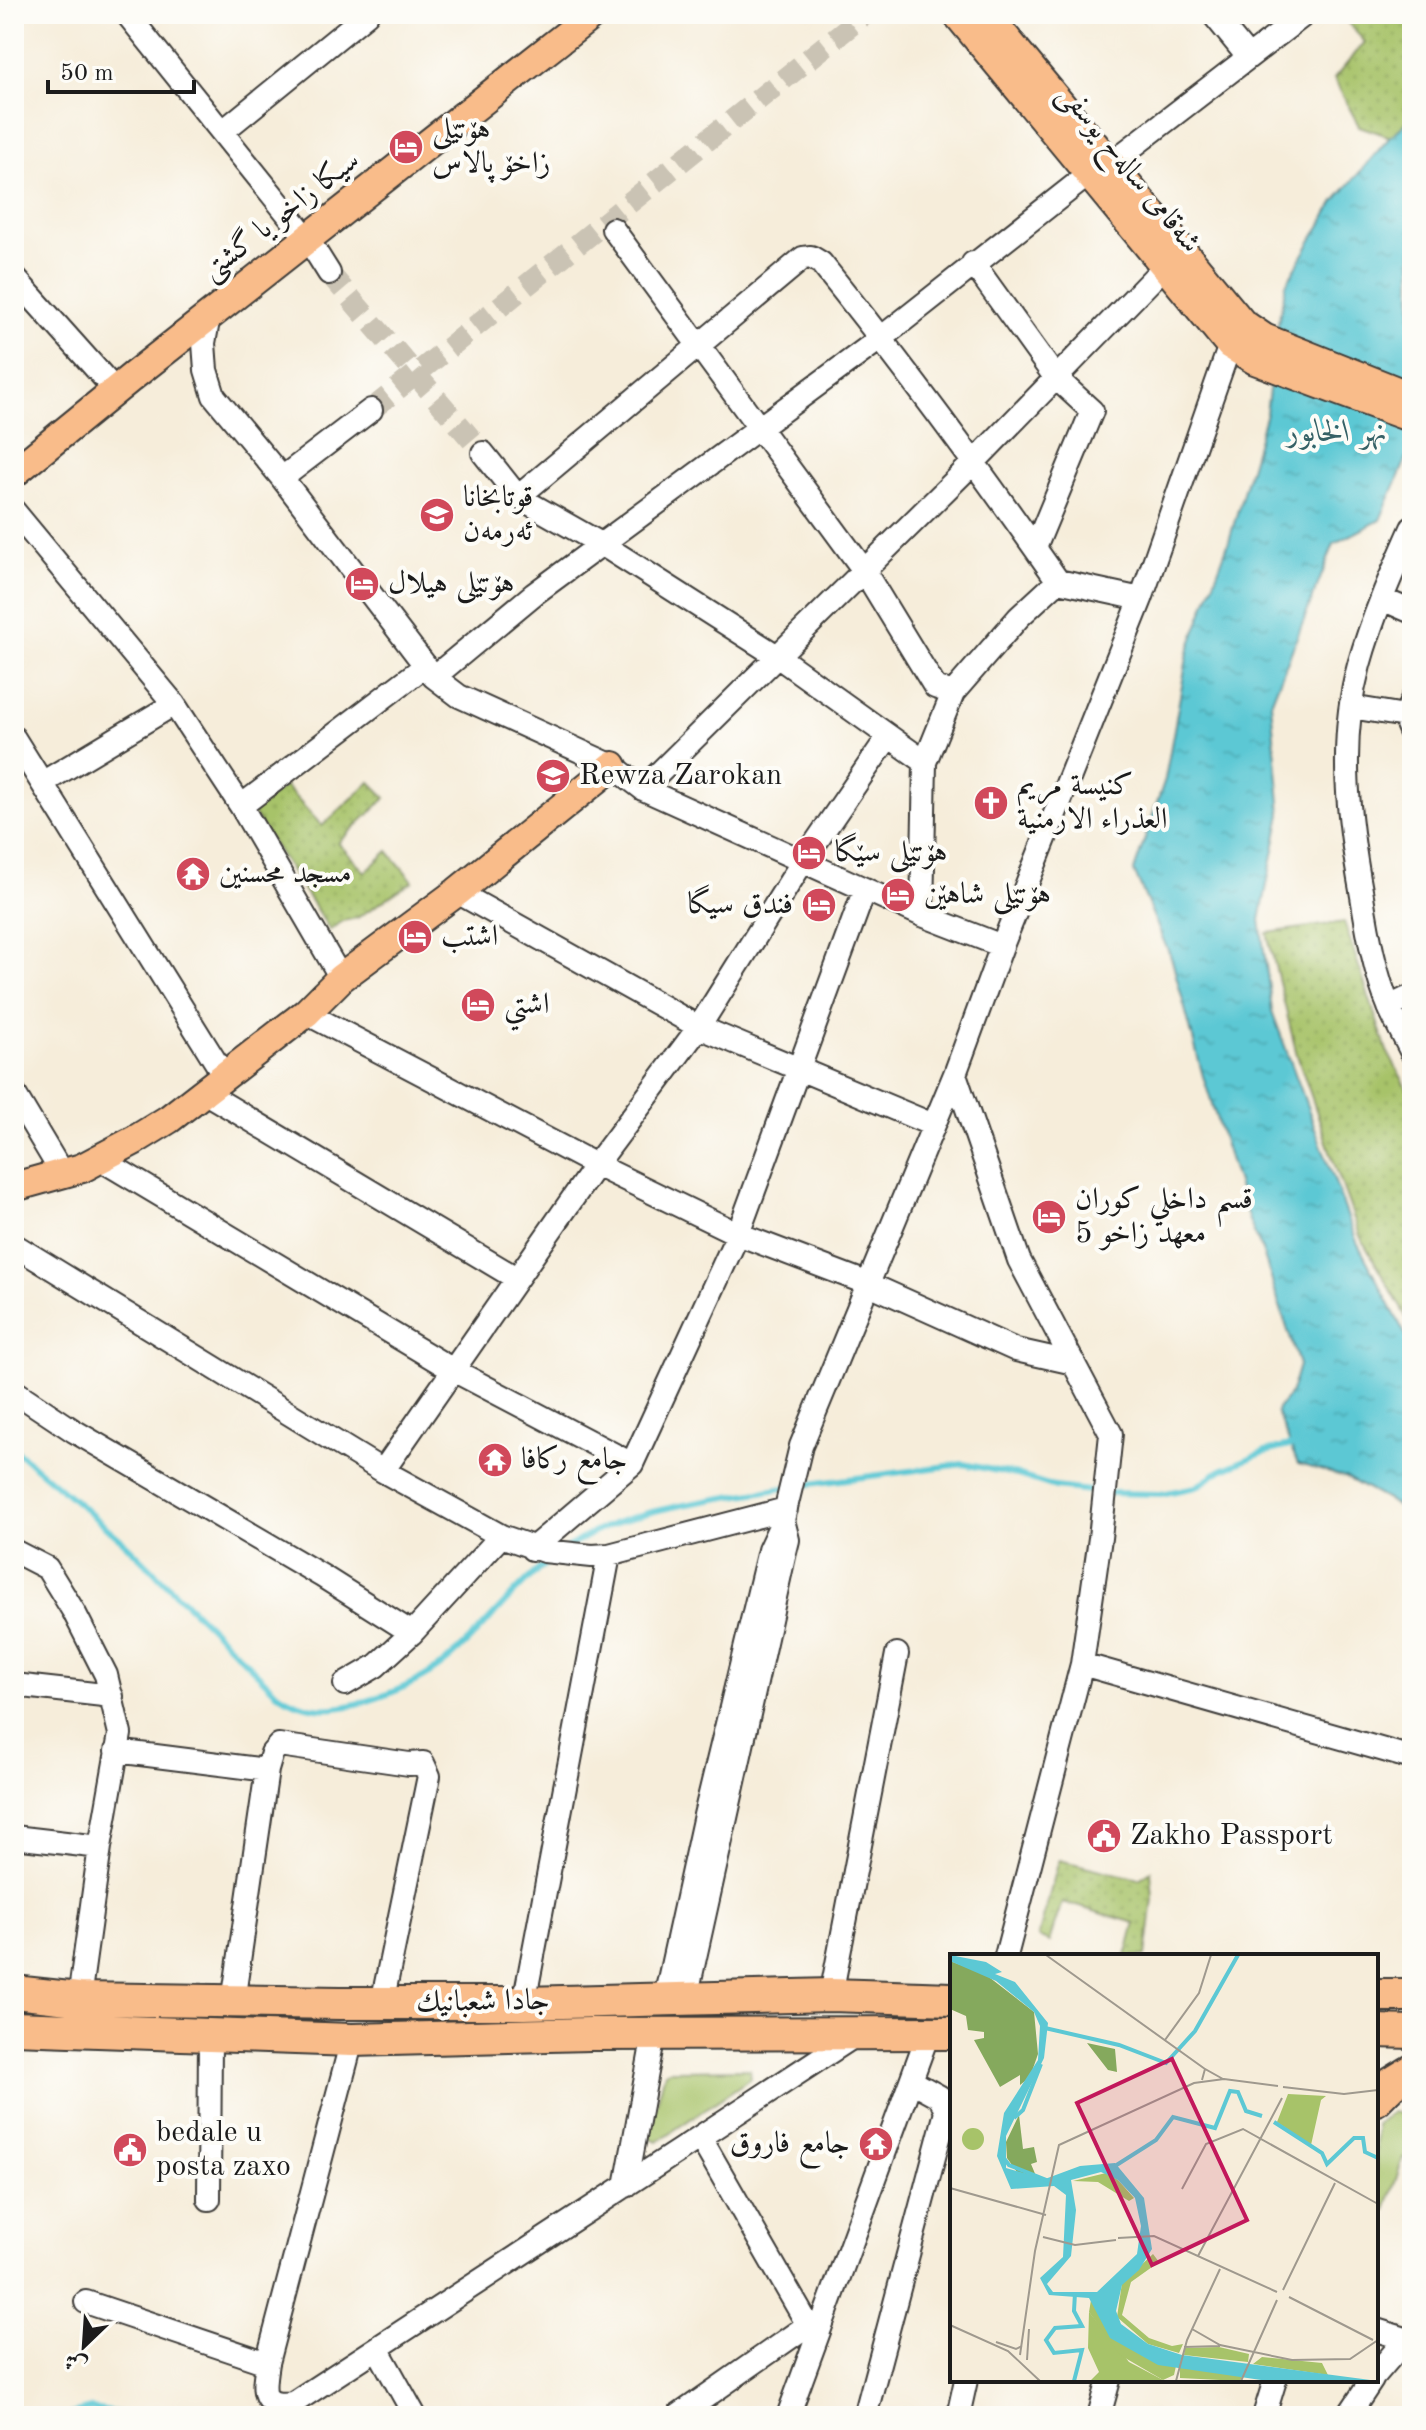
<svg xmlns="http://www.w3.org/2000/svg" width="1426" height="2430" viewBox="0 0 1426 2430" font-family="'Old Standard TT',Amiri,serif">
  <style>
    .grass { fill: #a7c369; stroke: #627042; stroke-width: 2 }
    .park { fill: url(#park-dots); stroke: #627042; stroke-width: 2 }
    .water { fill: url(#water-ripples); stroke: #3c7278; stroke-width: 2 }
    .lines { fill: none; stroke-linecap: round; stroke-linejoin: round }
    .stream { stroke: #5cc8d4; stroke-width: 6 }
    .minor-tunnel { stroke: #cac3b4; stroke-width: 22; stroke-dasharray: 22 11; stroke-linecap: butt }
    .minor-casing { stroke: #3d3b38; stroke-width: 26 }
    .major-casing { stroke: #3d3b38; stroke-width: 32 }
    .highway-casing { stroke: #3d3b38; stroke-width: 36 }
    .minor { stroke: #fff; stroke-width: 22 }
    .major { stroke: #f9bc8a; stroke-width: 28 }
    .highway { stroke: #f9bc8a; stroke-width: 32 }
    .labels { text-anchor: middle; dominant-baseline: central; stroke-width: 8; stroke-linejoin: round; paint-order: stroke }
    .poi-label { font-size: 30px; fill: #1c1c1c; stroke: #fdfcf7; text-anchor: start }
    .street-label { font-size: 30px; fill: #1c1c1c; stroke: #fdfcf7 }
    .water-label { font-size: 32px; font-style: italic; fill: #366166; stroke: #fdfcf7 }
    .inset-river { fill: none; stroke: #5cc8d4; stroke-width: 4 }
    .inset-road { fill: none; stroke: #9f998e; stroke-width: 2 }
    .view { fill: #c2185b; fill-opacity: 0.15; stroke: #c2185b; stroke-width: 4 }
    .inset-edge { fill: none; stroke: #1c1c1c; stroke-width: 4 }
  </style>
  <defs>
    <pattern id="park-dots" width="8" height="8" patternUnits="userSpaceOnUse" patternTransform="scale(2)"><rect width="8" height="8" fill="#a7c369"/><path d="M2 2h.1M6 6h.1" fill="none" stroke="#8fa75a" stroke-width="1.8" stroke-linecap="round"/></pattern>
    <pattern id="water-ripples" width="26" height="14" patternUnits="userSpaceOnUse" patternTransform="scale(2)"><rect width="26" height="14" fill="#5cc8d4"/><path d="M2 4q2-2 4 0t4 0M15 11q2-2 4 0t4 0" fill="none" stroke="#4fabb5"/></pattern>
  </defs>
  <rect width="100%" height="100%" fill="#fdfcf7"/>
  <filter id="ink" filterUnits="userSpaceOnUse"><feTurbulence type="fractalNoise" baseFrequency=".0125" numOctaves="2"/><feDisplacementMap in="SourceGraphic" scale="16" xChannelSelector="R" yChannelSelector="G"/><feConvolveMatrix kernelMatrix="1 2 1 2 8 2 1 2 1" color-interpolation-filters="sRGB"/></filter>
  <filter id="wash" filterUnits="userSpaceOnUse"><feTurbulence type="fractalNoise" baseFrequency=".006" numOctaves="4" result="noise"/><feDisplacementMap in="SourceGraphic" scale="32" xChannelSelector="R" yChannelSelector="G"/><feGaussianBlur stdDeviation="1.8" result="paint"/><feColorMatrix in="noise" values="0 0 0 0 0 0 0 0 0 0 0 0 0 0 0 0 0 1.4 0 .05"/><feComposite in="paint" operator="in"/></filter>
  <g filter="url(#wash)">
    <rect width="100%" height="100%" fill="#f6edda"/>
    <path class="grass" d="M750,2069L751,2078L658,2141L648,2137L665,2072L669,2070Z
      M1392,2112L1412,2116V2160L1403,2158L1386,2210L1376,2221V2124Z"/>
    <path class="park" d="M1340,14H1412V118L1391,137L1359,126L1334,79L1365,42Z
      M370,782L386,798L338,843L365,872L388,851L413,881L357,918L342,921L330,930L252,812L285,786L322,826Z
      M1344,922L1387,1051L1412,1097V1327L1361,1238L1339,1177L1297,1055L1267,933Z
      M1059,1860L1139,1879L1151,1871L1153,1899L1146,1956H1126L1135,1923L1062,1902L1049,1942L1038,1937Z"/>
    <path class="water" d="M1412,118V446L1380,520L1334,544L1271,703L1281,814L1260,920L1272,1011L1357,1242L1406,1336L1412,1343V1514L1345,1477L1298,1464L1276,1411L1291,1392L1299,1365L1262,1250L1249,1221L1203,1076L1172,960L1134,871L1165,779L1188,652L1229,541L1266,413L1278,323L1286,284L1335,201L1390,137Z"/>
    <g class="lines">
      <path class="stream" d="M14,1449L126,1544L276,1692C306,1712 329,1712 364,1702C391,1694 419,1682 442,1665C482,1634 512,1588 553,1558
        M795,1486L963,1464L1017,1475L1055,1487L1099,1492
        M1110,1493L1161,1494L1196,1487L1221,1470L1265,1452L1297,1444
        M569,1547C625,1507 718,1500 784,1488
        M65,2416L91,2409L135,2416"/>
    </g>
  </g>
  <g filter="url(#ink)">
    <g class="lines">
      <path class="minor-tunnel" d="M329,273L483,453
        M371,410L865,14"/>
      <g class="minor-casing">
        <path id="minor" d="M127,14L307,238L329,273
          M1213,14L1248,57
          M222,132L367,14
          M1110,164L1305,14
          M613,229L863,569L935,687L953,693
          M973,263L1055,377L1092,411L1035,548
          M14,277L115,390
          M209,316L204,343L206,370L214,396L282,478L434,677L459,696L613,766L643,789L922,915L1002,946
          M483,453L518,497L603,545L777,656L925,762
          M282,478L371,410
          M518,497L803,258L811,257L821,263C904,366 982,472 1058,581L1141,599
          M14,511L174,704L241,806L341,978
          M1412,528C1392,573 1372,618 1359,665C1338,742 1348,820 1362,896C1368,934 1375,974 1390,1009C1397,1024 1405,1039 1412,1053
          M1382,599L1412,612
          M434,677L534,594L881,338L1089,174
          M1412,700C1406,713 1403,721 1412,734
          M1351,707L1405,716
          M14,738L225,1077
          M42,783L174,704
          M643,789L974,462L1165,266
          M241,806L425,666
          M457,892L699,1027L933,1125
          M922,915L925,762L953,693L1019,617L1058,581
          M1389,1007L1412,996
          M306,1013L596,1165L738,1234L869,1284L1016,1350L1074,1363
          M955,1074L1019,1260L1111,1434L1100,1538L1082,1664L1006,1956
          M204,1092L516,1278
          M14,1093L63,1175
          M100,1159L453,1370L632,1464
          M14,1245L383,1471L501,1536L544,1551L592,1556L609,1555L786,1509
          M14,1391L74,1431L322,1576L412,1633
          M383,1471L596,1165L699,1027L803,861L888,737
          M532,1549L632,1464L738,1234L865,889
          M14,1551L47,1568L74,1612L106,1675L120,1734L100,1847L79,1999
          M1082,1664L1412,1758
          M345,1684L376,1666L412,1633L501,1536
          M14,1685L112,1696
          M116,1751L267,1770
          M14,1837L100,1847
          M831,1995L897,1654
          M665,1998L705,1815L769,1550L783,1520L801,1446L955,1074L1002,946L1141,599L1230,345
          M686,1998L785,1552L788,1540L783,1520
          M233,2002L267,1770L272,1753L279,1745L409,1764L423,1763L429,1776L382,2003
          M524,2003L609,1555
          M352,2040L267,2363C263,2389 259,2408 293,2403L856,2035
          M700,2137L808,2325L819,2331
          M626,2186L654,2034
          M209,2199L210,2036
          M86,2302L267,2363
          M1376,2330L1412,2341
          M377,2348L415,2416
          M1376,2374L1400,2346L1412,2342
          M678,2416L808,2325
          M788,2416L928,2034
          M865,2416L946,2112L940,2097L911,2081
          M958,2416L966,2380
          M1099,2416L1109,2380
          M1264,2416L1275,2380
          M1348,2416L1372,2380"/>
      </g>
      <g class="major-casing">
        <path id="major" d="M957,14L1230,345L1255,360L1412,418
          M986,14L1242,323L1264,338L1412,397
          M14,473L133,376L593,14
          M14,1187L82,1168L135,1140L169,1119L306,1013L341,978L457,892L613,766"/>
      </g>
      <g class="highway-casing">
        <path id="highway" d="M14,1992L79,1999L340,2003H524L831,1995L952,1999
          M1376,1995H1412
          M14,2028L352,2040L590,2034L952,2033
          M1376,2031L1412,2032
          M1376,2099L1391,2084L1412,2071"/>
      </g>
      <use href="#minor" class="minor"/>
      <use href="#major" class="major"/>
      <use href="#highway" class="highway"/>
    </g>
  </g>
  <defs>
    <g id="hotel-disc" transform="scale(1.8)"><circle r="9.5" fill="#d1495b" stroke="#fdfcf7"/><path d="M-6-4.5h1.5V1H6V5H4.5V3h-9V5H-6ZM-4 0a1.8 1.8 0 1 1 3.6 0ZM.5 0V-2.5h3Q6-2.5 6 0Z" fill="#fff"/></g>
    <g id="school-disc" transform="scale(1.8)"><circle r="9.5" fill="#d1495b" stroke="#fdfcf7"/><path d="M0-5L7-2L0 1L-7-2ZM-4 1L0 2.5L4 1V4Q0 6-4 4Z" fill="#fff"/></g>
    <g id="church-disc" transform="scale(1.8)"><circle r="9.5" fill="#d1495b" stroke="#fdfcf7"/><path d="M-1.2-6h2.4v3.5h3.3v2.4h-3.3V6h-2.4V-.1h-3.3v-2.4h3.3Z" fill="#fff"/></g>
    <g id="temple-disc" transform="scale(1.8)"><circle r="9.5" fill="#d1495b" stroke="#fdfcf7"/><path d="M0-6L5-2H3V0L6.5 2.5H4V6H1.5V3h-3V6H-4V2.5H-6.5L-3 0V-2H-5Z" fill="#fff"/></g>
    <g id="civic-disc" transform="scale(1.8)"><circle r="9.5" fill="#d1495b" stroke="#fdfcf7"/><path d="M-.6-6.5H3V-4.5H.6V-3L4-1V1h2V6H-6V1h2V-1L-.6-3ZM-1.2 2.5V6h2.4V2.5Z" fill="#fff"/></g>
  </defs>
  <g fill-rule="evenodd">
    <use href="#hotel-disc" x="406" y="147"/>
    <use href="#school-disc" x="437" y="515"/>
    <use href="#hotel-disc" x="362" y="584"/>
    <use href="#school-disc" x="553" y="776"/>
    <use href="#church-disc" x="991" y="803"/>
    <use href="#hotel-disc" x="809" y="853"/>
    <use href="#temple-disc" x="193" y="874"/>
    <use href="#hotel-disc" x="898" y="895"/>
    <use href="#hotel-disc" x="819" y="905"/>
    <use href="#hotel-disc" x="415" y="937"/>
    <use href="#hotel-disc" x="478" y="1005"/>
    <use href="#hotel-disc" x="1049" y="1217"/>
    <use href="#temple-disc" x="495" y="1460"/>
    <use href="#civic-disc" x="1104" y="1836"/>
    <use href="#temple-disc" x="876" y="2144"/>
    <use href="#civic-disc" x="130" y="2150"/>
  </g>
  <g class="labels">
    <g class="poi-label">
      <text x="432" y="130">هۆتێلی<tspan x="432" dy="34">زاخۆ پالاس</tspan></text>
      <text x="463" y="498">قوتابخانا<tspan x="463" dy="34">ئه‌رمه‌ن</tspan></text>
      <text x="388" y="584">هۆتێلی هیلال</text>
      <text x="579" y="776">Rewza Zarokan</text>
      <text x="1017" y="786">كنيسة مريم<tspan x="1017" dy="34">العذراء الارمنية</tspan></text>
      <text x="835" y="853">هۆتێلی سێگا</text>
      <text x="219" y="874">مسجد محسنين</text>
      <text x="924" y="895">هۆتێلی شاهێن</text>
      <text x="793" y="905" text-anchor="end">فندق سيگا</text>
      <text x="441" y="937">اشتب</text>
      <text x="504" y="1005">اشتي</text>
      <text x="1075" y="1200">قسم داخلي كوران<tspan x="1075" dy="34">معهد زاخو 5</tspan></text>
      <text x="521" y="1460">جامع ركافا</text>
      <text x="1130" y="1836">Zakho Passport</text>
      <text x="156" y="2133">bedale u<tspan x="156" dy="34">posta zaxo</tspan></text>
      <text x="850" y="2144" text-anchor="end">جامع فاروق</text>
    </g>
    <g class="street-label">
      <text transform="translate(1129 169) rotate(51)">شەقامی سالەح یوسفی</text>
      <text transform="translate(281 216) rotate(-38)">سیکا زاخو یا گشتى</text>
      <text transform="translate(483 2002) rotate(-1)">جادا شعبانيك</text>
    </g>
    <g class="water-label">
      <text x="1337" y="433">نهر الخابور</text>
    </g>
  </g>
  <g transform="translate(950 1954)">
    <rect width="428" height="428" fill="#f6edda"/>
    <path d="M12 185a11 11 0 1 1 22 0a11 11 0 1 1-22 0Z" fill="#a7c369"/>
    <path d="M0,7L35,20L84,58L88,100L80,123L70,131V121L50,133L24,86L34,84V78L18,76L16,62L0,55ZM137,89L165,95L167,118L158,116ZM69,161L73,195L84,193L87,208L81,210L86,222L67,218L57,204L56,188Z" fill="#85a95d"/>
    <path d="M139,358L179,408L213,426L140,427L149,418L138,394Z" fill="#a7c369"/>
    <path d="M338,140L376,142L371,146L361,191L327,168ZM156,219L168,226L184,244L179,247L148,228L123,227ZM203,300L209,308L181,328L172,361L199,384L222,392L233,390L229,399L198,390L167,363L172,329ZM141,346L208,410L226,412L224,421L213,426L170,401L139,358ZM269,393L299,400L298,408L234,401L235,394ZM312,403L372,409L378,421L303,410ZM230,411L285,419L293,421L290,427L230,424Z" fill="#a7c369"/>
    <path d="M0,1L36,8L52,18L45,20L65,28L98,69L94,104L56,182V214L95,225L130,212L165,209L194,244L202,295L189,316L172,331L166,357L171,370L198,390L232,401L428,427H318L208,411L160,384L139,344L99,341L90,324L113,303L116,241L104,232L61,235L47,202L54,159L88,106L90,72L84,58L46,27L0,7ZM151,218L168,226L185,244L191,272L187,300L147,338H103L97,330L121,302L126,256L121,226Z" fill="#5cc8d4" fill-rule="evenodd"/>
    <path class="inset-river" d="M95,74L169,91L216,109L245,77L288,1M64,164L73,156L91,110M324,168L372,199L377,210L404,184H413L415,198L428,204M53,203L59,211L99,227M165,212L206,186L223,163L265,174L280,137L288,138L296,157L312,162M124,427L132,396L104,399L96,386L105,374L132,372L124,357L125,339"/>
    <path class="inset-road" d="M96,1L255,115M215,86L249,39L261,1M252,126L255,115L273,125M333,133L394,140L428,136M0,234L96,261M232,235L256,190L293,175L428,250M93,283L125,291L166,286M168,284L204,282L327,338M248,302L332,144M333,336L385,229M339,343L423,386M0,371L58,397L90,427M242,375L270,391L342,406L400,405L428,386M46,388L66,395L72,392M234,393L270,392M70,401L85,297L109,191L244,129L274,125L328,132M77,406L79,375M219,427H255M226,427L237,386L270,315M291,427L327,346"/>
    <path class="view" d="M222,105L297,266L202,311L127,149Z"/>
    <rect width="428" height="428" class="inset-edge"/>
  </g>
  <rect width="1426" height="2430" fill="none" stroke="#fdfcf7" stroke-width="48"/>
  <g transform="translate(84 2346) rotate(205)" stroke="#fdfcf7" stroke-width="6" paint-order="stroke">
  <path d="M0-6L14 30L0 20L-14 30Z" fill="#1c1c1c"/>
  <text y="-12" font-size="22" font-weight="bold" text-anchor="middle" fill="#1c1c1c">ش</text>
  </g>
  <path d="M48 80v12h146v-12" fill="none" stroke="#1c1c1c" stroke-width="4"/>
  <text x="60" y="80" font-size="24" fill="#1c1c1c" stroke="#fdfcf7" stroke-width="6" paint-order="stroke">50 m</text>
</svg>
